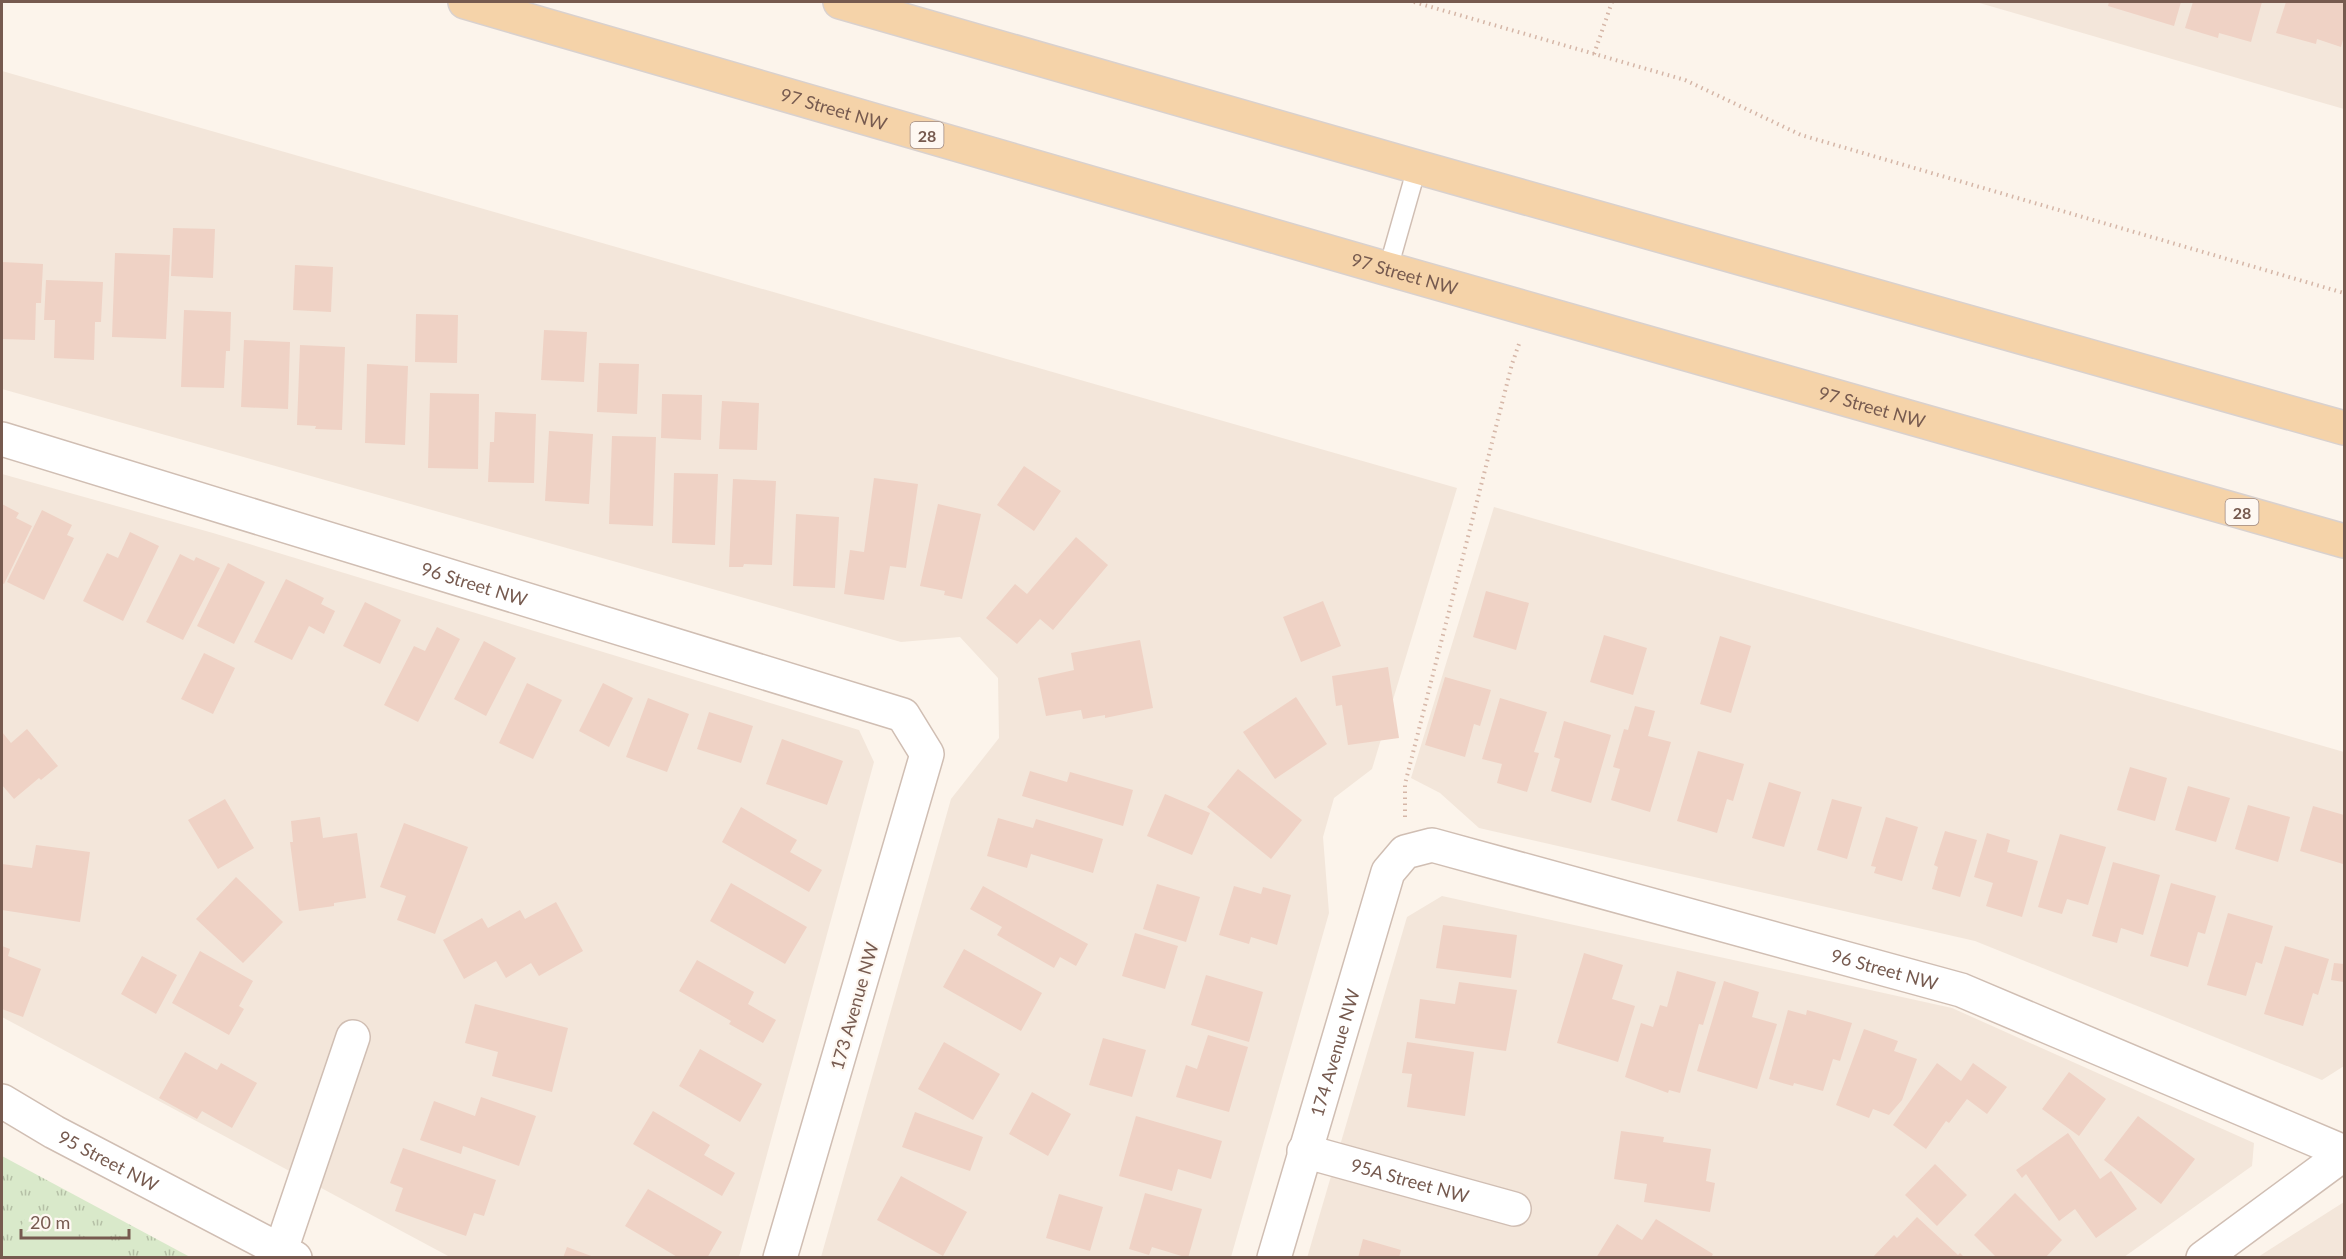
<svg xmlns="http://www.w3.org/2000/svg" width="2346" height="1259" viewBox="0 0 2346 1259" font-family="Lato,sans-serif">
  <style>
    .residential { fill: #f3e6da }
    .park { fill: url(#park-tufts) }
    .garden { fill: #d9e9ca }
    .building { fill: #efd2c5 }
    .lines { fill: none; stroke-linecap: round; stroke-linejoin: round }
    .service-casing { stroke: #d0beb3; stroke-width: 21 }
    .minor-casing { stroke: #d0beb3; stroke-width: 36 }
    .tertiary-casing { stroke: #d0beb3; stroke-width: 36 }
    .primary-casing { stroke: #d9d1ce; stroke-width: 36 }
    .path { stroke: #d5b6a7; stroke-width: 4; stroke-dasharray: 1.5 4.5; stroke-linecap: butt }
    .service { stroke: #fff; stroke-width: 18 }
    .minor { stroke: #fff; stroke-width: 33 }
    .tertiary { stroke: #fff; stroke-width: 33 }
    .primary { stroke: #f5d3a9; stroke-width: 33 }
    .labels { text-anchor: middle; dominant-baseline: central; stroke-width: 4.5; stroke-linejoin: round; paint-order: stroke }
    .shield { fill: #fef8f2; stroke: #9f8980; stroke-width: 1.5 }
    .shield-label { font-size: 16px; font-weight: bold; fill: #765a4f }
    .street-label { font-size: 18px; fill: #765a4f; stroke: #fef8f2 }
  </style>
  <defs>
    <pattern id="park-tufts" width="24" height="20" patternUnits="userSpaceOnUse" patternTransform="scale(1.5)"><rect width="24" height="20" fill="#d9e9ca"/><path d="M3 7l-1-3M5 7V3M7 7l1-3M15 17l-1-3M17 17v-4M19 17l1-3" fill="none" stroke="#b5c0a6"/></pattern>
  </defs>
  <rect width="100%" height="100%" fill="#fcf4eb"/>
  <path class="residential" d="M1976,2H2344V109Z
    M2,71L1457,488L1372,769L1334,798L1323,837L1329,913L1231,1257H821L951,799L999,738L998,678L960,637L901,642L2,389Z
    M2,474L213,533L859,730L874,762L739,1257H450L2,1017Z
    M1494,507L2344,752V1066L2322,1080L1975,941L1479,828L1440,793L1411,778Z
    M1442,896L1952,1008L2254,1143L2252,1166L2124,1257L1307,1258L1407,917Z
    M2344,1202V1257H2258Z"/>
  <path class="park" d="M2,1156L190,1257H2Z"/>
  <path class="garden" d="M30,1210L117,1257H4Z"/>
  <path class="building" d="M2109,2H2181L2174,26L2108,6Z
    M2193,2H2262L2251,42L2219,33L2218,38L2185,28Z
    M2286,2H2344V36L2341,47L2317,39L2316,44L2276,33Z
    M173,228L215,229L213,278L171,276Z
    M115,253L170,255L166,339L112,337Z
    M2,262L43,264L41,303H36L35,340L2,339Z
    M295,265L333,267L331,312L293,310Z
    M46,280L103,282L101,322H95L94,360L54,358L55,320H44Z
    M184,310L231,312L230,351H226L224,388L181,387Z
    M416,314L458,315L457,363L415,362Z
    M544,330L587,332L584,382L541,380Z
    M244,340L290,342L288,409L241,407Z
    M300,345L345,347L342,430L315,429L316,426L297,425Z
    M599,363L639,364L637,414L597,412Z
    M367,364L408,366L405,445L365,443Z
    M430,393L479,394L478,469L428,468Z
    M662,394L702,395L701,440L661,438Z
    M722,401L759,403L757,450L719,449Z
    M495,412L536,414L534,483L488,482L490,442H494Z
    M549,431L593,434L589,504L545,501Z
    M612,436L656,437L653,526L609,524Z
    M1024,466L1061,491L1034,531L997,505Z
    M674,473L718,474L715,545L672,543Z
    M874,478L918,484L906,568L890,566L884,600L844,594L850,550L864,552Z
    M733,479L776,481L772,565L744,564L743,567H729Z
    M2,504L19,513L16,518L32,526L4,584L2,583Z
    M938,504L981,514L962,599L944,595L945,591L920,586Z
    M42,510L72,525L67,535L74,538L44,600L7,582Z
    M796,514L839,517L835,588L793,586Z
    M130,532L159,546L123,621L83,601L107,553L118,558Z
    M1076,537L1108,565L1053,630L1040,619L1017,644L986,618L1015,584L1027,594Z
    M180,554L194,561L196,557L220,568L183,640L146,622Z
    M228,563L265,582L234,644L197,626Z
    M286,579L324,598L321,604L335,611L324,634L309,626L292,660L254,642Z
    M1486,591L1529,603L1516,650L1473,637Z
    M1323,601L1341,646L1301,662L1283,617Z
    M365,602L401,620L380,664L343,646Z
    M437,627L460,639L418,722L384,705L414,646L425,651Z
    M1604,635L1647,648L1633,695L1590,682Z
    M1720,636L1751,646L1731,713L1700,704Z
    M1140,640L1153,708L1105,718V715L1083,719L1081,710L1046,716L1038,678L1074,670L1071,653Z
    M484,641L516,658L486,716L454,699Z
    M204,653L235,668L213,714L181,699Z
    M1388,667L1399,738L1348,745L1342,705L1336,706L1332,676Z
    M1445,677L1491,690L1480,726L1474,724L1465,757L1425,745Z
    M527,683L562,700L533,759L499,743Z
    M603,683L633,698L609,747L579,731Z
    M1296,697L1327,744L1275,779L1243,732Z
    M648,698L689,714L667,772L626,757Z
    M1500,698L1547,712L1534,752L1539,753L1527,792L1497,783L1502,764L1482,759Z
    M1635,706L1655,711L1648,736L1671,742L1650,812L1611,800L1620,769L1613,767L1624,729L1628,730Z
    M709,712L753,726L741,763L697,749Z
    M1564,721L1611,735L1591,803L1551,791L1560,759L1554,757Z
    M27,729L58,766L41,780L39,778L14,799L2,785V732L11,743Z
    M782,739L843,761L827,805L766,784Z
    M1698,751L1744,764L1733,801L1727,799L1717,833L1677,821Z
    M2130,767L2167,778L2155,821L2117,810Z
    M1238,769L1302,820L1271,859L1207,807Z
    M1030,771L1067,782L1070,772L1133,790L1123,826L1022,796Z
    M1769,782L1801,792L1784,847L1752,838Z
    M2188,786L2230,798L2216,842L2175,830Z
    M1165,794L1210,813L1192,855L1147,836Z
    M225,799L254,848L218,869L188,820Z
    M1832,799L1862,807L1847,859L1817,850Z
    M2248,805L2290,817L2278,862L2235,849Z
    M2313,806L2344,815L2343,864L2300,851Z
    M741,807L797,840L790,852L822,870L809,892L722,842Z
    M320,817L323,838L357,833L366,898L334,903V906L299,911L290,842H293L291,821Z
    M1886,817L1918,827L1902,881L1874,873L1876,867L1871,866Z
    M998,818L1033,828L1036,819L1103,839L1093,873L1031,854L1027,868L987,856Z
    M404,823L468,847L435,934L397,920L406,896L380,887Z
    M1945,831L1977,840L1960,897L1932,889L1938,867L1934,865Z
    M1987,833L2010,840L2007,852L2038,861L2022,917L1986,906L1993,883L1974,877Z
    M2060,834L2106,847L2088,905L2067,899L2062,914L2038,907Z
    M36,845L90,852L80,922L2,910V864L32,868Z
    M2113,862L2160,875L2143,935L2121,928L2117,943L2092,936Z
    M236,877L283,922L243,963L196,919Z
    M731,883L807,927L785,964L710,921Z
    M2171,883L2216,896L2205,934L2198,932L2188,967L2150,956Z
    M1157,884L1200,897L1186,942L1143,929Z
    M983,886L1088,944L1076,966L1060,957L1054,968L997,935L1002,927L970,909Z
    M1234,886L1261,894L1263,887L1291,895L1277,945L1251,937L1249,944L1219,935Z
    M556,902L583,951L539,976L531,963L506,978L496,961L464,979L443,940L482,918L488,928L520,910L525,919Z
    M2228,913L2273,926L2262,964L2256,962L2246,996L2207,985Z
    M1443,925L1517,935L1511,978L1436,968Z
    M1135,933L1178,946L1165,989L1122,976Z
    M2,946L10,949L8,956L41,969L23,1017L2,1009Z
    M2285,946L2329,959L2318,995L2313,993L2303,1026L2264,1014Z
    M964,949L1042,993L1021,1031L943,987Z
    M200,951L253,981L239,1006L244,1009L229,1035L172,1003Z
    M1584,953L1623,965L1612,999L1635,1006L1618,1062L1557,1043Z
    M142,956L177,975L156,1014L121,994Z
    M697,960L754,992L748,1004L776,1020L763,1043L729,1024L731,1021L679,991Z
    M2334,963L2344,964V982L2331,980Z
    M1677,971L1716,982L1703,1025L1699,1024L1680,1093L1669,1090L1668,1093L1625,1077L1641,1023L1653,1027L1660,1005L1667,1007Z
    M1206,975L1263,992L1249,1042L1191,1025Z
    M1724,981L1759,992L1752,1017L1777,1024L1757,1089L1697,1071Z
    M1459,982L1517,990L1506,1051L1415,1038L1420,999L1455,1004Z
    M475,1004L568,1028L552,1092L492,1076L498,1052L465,1043Z
    M1788,1010L1806,1015L1807,1010L1852,1023L1840,1061L1833,1059L1823,1091L1794,1083L1793,1086L1769,1079Z
    M1864,1029L1898,1041L1894,1051L1917,1059L1902,1100L1889,1115L1873,1109L1869,1118L1836,1105Z
    M1208,1035L1248,1047L1229,1112L1176,1097L1186,1065L1197,1069Z
    M1103,1038L1146,1050L1132,1097L1089,1085Z
    M944,1042L1000,1074L973,1120L918,1089Z
    M1407,1042L1474,1052L1465,1116L1407,1107L1412,1074L1402,1073Z
    M700,1049L762,1084L740,1122L679,1086Z
    M185,1052L217,1070L221,1063L257,1083L232,1128L202,1111L197,1119L159,1098Z
    M1937,1063L1961,1081L1973,1063L2007,1087L1987,1114L1967,1099L1949,1123L1946,1121L1926,1149L1893,1125Z
    M2069,1072L2106,1099L2079,1136L2042,1109Z
    M1032,1092L1071,1114L1048,1156L1009,1134Z
    M481,1097L536,1116L519,1166L463,1146L461,1154L420,1140L434,1101L475,1116Z
    M653,1111L710,1145L704,1155L735,1173L722,1196L633,1144Z
    M915,1112L983,1137L970,1171L902,1147Z
    M1136,1116L1222,1141L1211,1179L1178,1169L1172,1191L1119,1176Z
    M2138,1116L2195,1159L2161,1204L2104,1160Z
    M1621,1131L1664,1137L1663,1142L1711,1149L1706,1181L1715,1183L1710,1212L1644,1202L1647,1184L1614,1179Z
    M2068,1133L2100,1179L2111,1171L2137,1209L2096,1238L2075,1209L2059,1221L2026,1174L2022,1178L2016,1170Z
    M403,1148L496,1180L484,1216L474,1213L466,1236L395,1211L403,1188L390,1183Z
    M1935,1164L1967,1195L1937,1226L1905,1195Z
    M901,1176L967,1212L943,1256L877,1220Z
    M648,1189L722,1232L707,1258H679L625,1226Z
    M1145,1193L1202,1209L1188,1258L1152,1247L1149,1255L1129,1249Z
    M2015,1193L2062,1240L2045,1258H1997L1974,1235Z
    M1059,1194L1103,1207L1090,1251L1046,1238Z
    M1917,1217L1958,1255L1960,1253L1965,1258H1872L1894,1235L1897,1238Z
    M1656,1219L1713,1254L1711,1258H1596L1617,1224L1642,1240Z
    M1363,1239L1401,1250L1399,1258H1358Z
    M567,1247L594,1257V1258H563Z"/>
  <g class="lines">
    <g class="service-casing">
      <path id="service" d="M1388,269L1417,167"/>
    </g>
    <g class="minor-casing">
      <g id="minor">
        <path id="s1" d="M2,439L903,715L927,754L780,1258"/>
        <path id="s2" d="M1304,1151L1514,1209"/>
        <path d="M281,1250L353,1037"/>
        <path id="s3" d="M1274,1258L1388,872L1405,852L1432,845L1961,990L2344,1152"/>
        <path d="M2203,1258L2344,1154"/>
      </g>
    </g>
    <g class="tertiary-casing">
      <g id="tertiary">
        <path id="s4" d="M2,1101L54,1132L295,1258"/>
      </g>
    </g>
    <g class="primary-casing">
      <g id="primary">
        <path id="s5" d="M465,2L1388,269L2344,541"/>
        <path d="M840,2L1417,167L2344,428"/>
      </g>
    </g>
    <path class="path" d="M1414,2L1685,80L1801,135L2344,293
      M1594,54L1612,2
      M1405,817V784L1512,364L1520,341"/>
    <use href="#service" class="service"/>
    <use href="#minor" class="minor"/>
    <use href="#tertiary" class="tertiary"/>
    <use href="#primary" class="primary"/>
  </g>
  <g class="labels">
    <g class="shield">
      <rect x="910.5" y="122" width="33" height="26" rx="4.5"/>
      <rect x="2225.5" y="499" width="33" height="26" rx="4.5"/>
    </g>
    <g class="shield-label">
      <text x="927" y="135">28</text>
      <text x="2242" y="512">28</text>
    </g>
    <g class="street-label">
      <text stroke="none"><textPath href="#s5" startOffset="384">97 Street NW</textPath></text>
      <text stroke="none"><textPath href="#s5" startOffset="978">97 Street NW</textPath></text>
      <text stroke="none"><textPath href="#s5" startOffset="1464">97 Street NW</textPath></text>
      <text stroke="none"><textPath href="#s1" startOffset="494">96 Street NW</textPath></text>
      <text stroke="none"><textPath href="#s3" startOffset="926">96 Street NW</textPath></text>
      <text transform="translate(854 1006) rotate(-74)">173 Avenue NW</text>
      <text stroke="none"><textPath href="#s3" startOffset="214">174 Avenue NW</textPath></text>
      <text stroke="none"><textPath href="#s4" startOffset="122">95 Street NW</textPath></text>
      <text stroke="none"><textPath href="#s2" startOffset="110">95A Street NW</textPath></text>
    </g>
  </g>
  <rect width="2346" height="1259" fill="none" stroke="#765a4f" stroke-width="6"/>
  <path d="M21 1229v9h108v-9" fill="none" stroke="#765a4f" stroke-width="3"/>
  <text x="30" y="1229" font-size="18" fill="#765a4f" stroke="#fef8f2" stroke-width="4.5" paint-order="stroke">20 m</text>
</svg>
